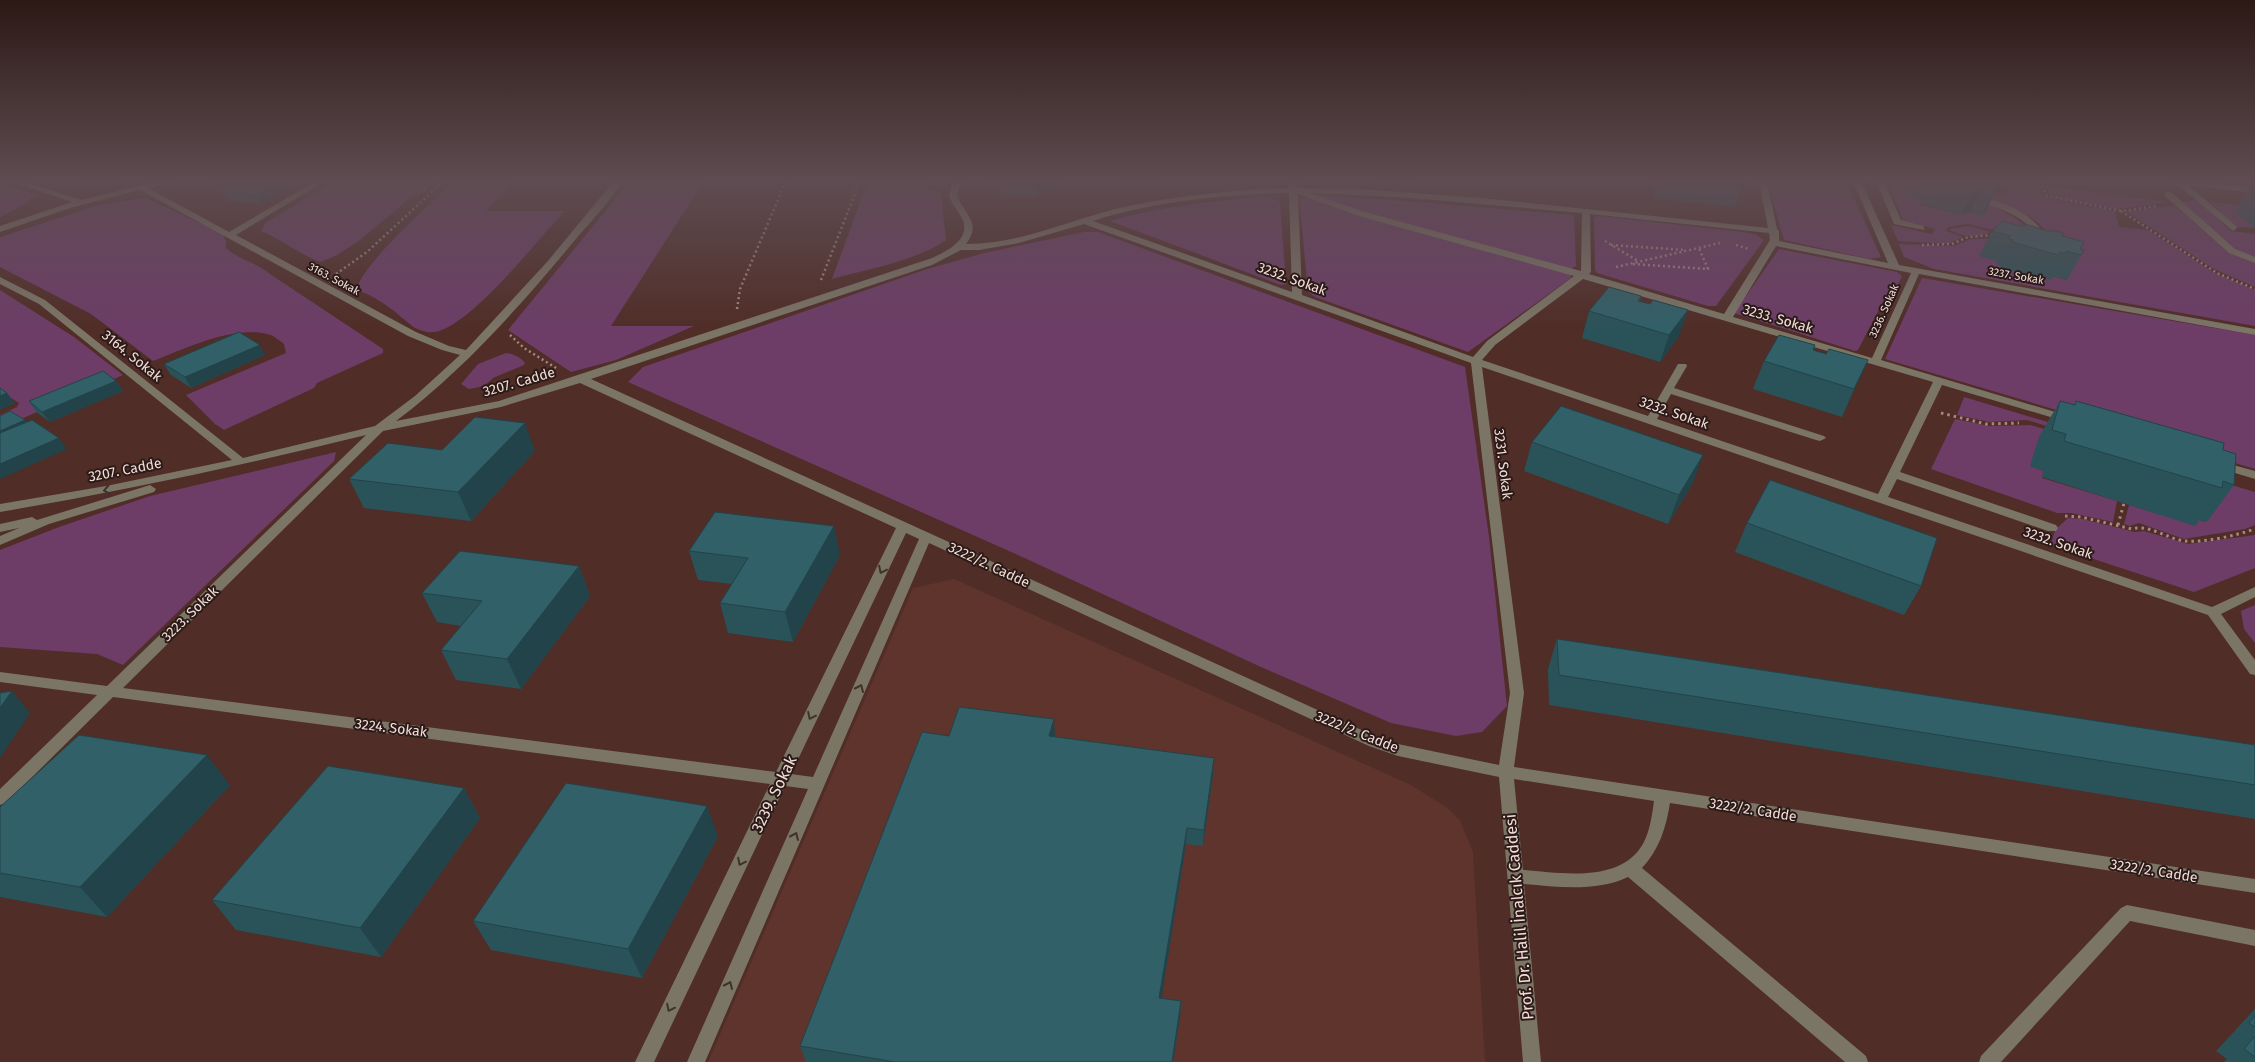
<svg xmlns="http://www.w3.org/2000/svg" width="2255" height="1062" viewBox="0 0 2255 1062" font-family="'Fira Sans',sans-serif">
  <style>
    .built { fill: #5f342d }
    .green { fill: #6d3d68 }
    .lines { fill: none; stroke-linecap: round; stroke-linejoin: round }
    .path-far1 { stroke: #a58883; stroke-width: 2.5; stroke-dasharray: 2 3; stroke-linecap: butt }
    .path { stroke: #a58883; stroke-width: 3; stroke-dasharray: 2.5 4; stroke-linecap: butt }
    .minor { fill: #7b7566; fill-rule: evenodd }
    .wall { fill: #2a5359 }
    .shaded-wall { fill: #224349 }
    .building { fill: #316068; stroke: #224349 }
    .oneway { stroke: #3f322c }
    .labels { text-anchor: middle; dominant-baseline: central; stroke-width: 4; stroke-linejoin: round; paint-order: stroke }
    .far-street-label { font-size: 11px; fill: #f4dcd8; stroke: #2b1b18 }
    .street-label { font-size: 14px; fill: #f4dcd8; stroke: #2b1b18 }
    .near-street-label { font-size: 16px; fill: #f4dcd8; stroke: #2b1b18 }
  </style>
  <rect width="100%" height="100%" fill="#502d27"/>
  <path class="built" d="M954,579L1411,785L1446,807L1460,820L1473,852L1485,1062H708L913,588Z"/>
  <path class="green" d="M330,181H434L424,193L411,197L360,240L337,255L321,262C300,255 283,240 261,231L265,223L329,185Z
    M452,181H514L486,211H565C540,236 462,339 427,332C415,330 410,324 401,317C389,306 371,294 356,290C363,264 426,207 448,188Z
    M630,181H704L611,326H694L616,360L571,372L508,330Z
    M868,181H919L926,187L941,194L946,240C916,261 868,269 832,279Z
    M1767,181H1846L1881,257L1869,259L1784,240Z
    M1891,181H1900L1936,189L1904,195L1920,200L1921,205L1961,215L1970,212L1982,215L1987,203L2015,218L2027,228L1990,229L1968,224L1948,227L1946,231L1963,237L1947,244L1898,241L1891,225L1932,234L1935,229L1903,220L1888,184Z
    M2005,181H2034L2044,196L2056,200L2115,211L2119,227L2148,230L2213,272L2255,290V326L1934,269L1904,257L1899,244L1954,246L1970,239L1996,238L1998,262L2046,278L2051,279L2053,276L2067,280L2048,261C2048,254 2050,241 2047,234C2037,213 1995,201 1973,194L1989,192L2009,194Z
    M0,183L37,195L29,199V202L0,217Z
    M2046,186L2169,202L2117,209L2054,198L2050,195Z
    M1315,194L1574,215L1576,266L1571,269V278L1468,352L1315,297L1308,292L1299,196L1304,198Z
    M1267,196L1280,202L1286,284L1281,285L1110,221C1161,206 1214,202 1267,196Z
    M145,198L222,233L226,241V248C239,260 256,262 270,274L383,349V353L317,383L314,388L224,430L215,424L186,395L286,353L284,344C280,341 275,337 271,335C235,324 186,348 153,361L91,314L0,267V237L99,205Z
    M2192,200L2200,203L2231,231L2255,234V258L2237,251L2182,203Z
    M2210,202L2255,207L2236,211L2255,228L2235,227Z
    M2174,205L2227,251L2255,263V287L2214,269L2125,211Z
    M1599,216L1744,232L1756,235L1764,240L1716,306H1708L1597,273L1595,270L1594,217Z
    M1970,226L1990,232C1980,238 1958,237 1949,229Z
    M1084,232H1098L1465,367L1489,537L1507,706L1482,732L1456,736L1391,723L1261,667L1018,555L628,382L643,367L927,269L984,253Z
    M1779,249L1897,272L1902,276L1892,298L1886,296L1858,350L1855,351L1734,313Z
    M1922,278L2255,335V469L1885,359Z
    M0,290L74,337L123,375L0,428V415L17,407L19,403L0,391Z
    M506,353C514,354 520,357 525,363L524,365L493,378L484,386L469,389L461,384L478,364Z
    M1964,397L2121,444L2120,449L2027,420L1989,422L1957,415Z
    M1955,419L1989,426L2030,425L2119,451L2030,466L2044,471L2042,478L2117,501L2113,522L2071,513H2057L1931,469Z
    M336,452L334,461L123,665L97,654L0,647V550L59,527L150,496Z
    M2131,455L2255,492V525L2245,529L2184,539L2139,523L2130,526L2124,524L2129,505L2195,525L2196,519L2206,522Z
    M2068,518L2082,519L2135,532L2144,531L2188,544L2255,535V568L2194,592L2051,545L2055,530Z
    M2255,605V643L2244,629L2241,611Z"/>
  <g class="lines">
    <path class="path-far1" d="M2040,181L2047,196L2121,211L2157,206
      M2121,211L2217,273L2255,289
      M1605,241L1638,261
      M1611,245L1685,250
      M1736,245L1749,249
      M1922,245L1952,244L1968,237L1993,235
      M1633,264L1708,269L1699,248
      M1616,267L1720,243
      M336,274L367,252L444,181
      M821,280L860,181
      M737,309L740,289L786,181
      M510,335L524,348L556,368"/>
    <path class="path" d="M1941,413L1986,424L2019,423
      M2065,516L2081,517L2132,529C2150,524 2167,539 2185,541C2205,543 2237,535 2255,529
      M2118,525L2124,503"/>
    <path class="minor" d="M10,181H21L82,200L158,181H170L169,183L148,188L229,232L316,181H325L236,235L416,332L449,346L466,350L547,262L614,181H622C611,201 590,222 575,240C521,305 464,370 396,421L499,401L932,258C947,251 970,240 963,220C959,211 952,205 949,196L953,181H961L957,196C965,215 982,223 966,244C1018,244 1065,222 1115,209C1171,196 1231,190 1289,188V181H1297V188L1371,190L1482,198L1768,228L1759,181H1767L1777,229L1779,231V241L1888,263L1853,181H1861L1899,265L2255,329V335L1919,274L1881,360L2072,417L2074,419L2068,422L2064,421L1942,385L1900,472L2056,525L2058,528L2056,531H2048L1897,479L1888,497L2212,607L2255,587V597L2221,614L2255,660V675L2250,674L2208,615L1482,367L1524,693L1514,767L2255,879V893L1670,803C1666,828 1659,850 1642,868L1866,1056L1868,1062H1845L1628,877C1597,892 1558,887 1524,884L1541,1062H1523L1499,777L1398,756L1369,746L929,543L705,1062H687L808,789L785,786L654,1062H635L770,784L113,697L6,803L0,805V789L97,695L0,682V672L107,686L366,435C244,465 123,491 0,512V504L106,486L232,460L39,304L0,284V277L45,300L243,458L375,426L415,396L460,355L442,350L408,336L140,190L70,208L0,232V226L72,202ZM1289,193L1292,292L1093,221C1155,201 1224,195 1289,193ZM1310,193L1399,197L1582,213L1581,271L1365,212ZM1298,194L1359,216L1574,276L1487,341L1473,357L1302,295ZM1590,214L1769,233L1770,240L1724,314L1589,274L1591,272ZM1084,224L1471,363L1510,693L1499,765L1398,744L1379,738L591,379L932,265L961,250H979L1019,243ZM1776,246L1911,273L1872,358L1733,317ZM1583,279L1933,382L1878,494L1657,419L1671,394L1816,440L1820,441L1826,438L1824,436L1674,388L1687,366L1686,364H1678L1648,416L1482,360L1495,345ZM580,383L896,528L776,772L123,688L383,431L501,407ZM906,533L919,539L813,777L791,774ZM1514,779L1654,801C1652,815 1650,830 1644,842C1622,884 1561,873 1523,870Z
      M1876,181H1884L1901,220L1924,226V230L1894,224Z
      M2173,181H2195L2255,187V193L2188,185L2236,226L2237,228L2233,231Z
      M2165,192H2171L2235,249L2255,257V263L2229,253L2165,196Z
      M1975,195C2001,202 2033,211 2045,237L2044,241L2036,243L2037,237C2025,214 1995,207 1972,200V196Z
      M2219,461L2255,471V479L2215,467L2213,465L2215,463Z
      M150,485L156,489L154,492L49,524L0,545V536L19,528L0,532V524L32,517L37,520Z
      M2127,905L2255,930V946L2130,921L2001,1062H1979L1981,1056L2121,908Z"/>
  </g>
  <path class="wall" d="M79,181H121L102,188Z
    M214,181H300L260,204L227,200L222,191H223H218Z
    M988,181H1062L1058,191L1040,190L1037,196L1002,194V188L988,187Z
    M1123,181H1160L1158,186L1123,183Z
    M1348,181H1411V184Z
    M1652,181H1743V182L1735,207L1655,198Z
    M1910,181H1998L1995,186L1997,187L1986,211L1982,216L1970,212L1961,215L1921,204L1922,203L1918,202L1919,199L1904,195Z
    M2254,181H2255V228L2235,211Z
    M1992,231L2062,236L2084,242L2081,249L2084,250L2067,280L2053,276L2051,280L2046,278L2045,280L1999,267L2000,265L1996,264L1997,261L1979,256Z
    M1641,296L1640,301L1679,336L1660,362L1582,338L1589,311Z
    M1813,350L1826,354L1855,388L1842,417L1753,389L1764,361Z
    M265,355L191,388L170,374L164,364Z
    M116,381L123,391L50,422L36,412L29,401Z
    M2060,401L2074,405L2076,401L2223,450L2234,485L2207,522L2199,520L2195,526L2042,477L2044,471L2030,466L2039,437Z
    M1532,442L1693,483L1668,524L1524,471Z
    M442,450L535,451L471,521L364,508L349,479Z
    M1747,523L1921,586L1904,615L1735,552Z
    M689,551L840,555L793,642L728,633L720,603L732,584L698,580Z
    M579,566L590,596L521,689L456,680L441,650L461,626L437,622L422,593Z
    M1557,639L2255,745V819L1549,705L1548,669Z
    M949,736H1055V737L1214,758L1213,774L1203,846L1186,844L1161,998L1181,1001L1180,1017L1173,1062H806L800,1046Z
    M230,785L107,917L0,897V807Z
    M464,788L480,818L381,957L236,930L212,900Z
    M718,836L642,978L491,950L473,921Z
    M2255,1009V1062H2224L2227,1059L2216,1051Z"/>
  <path class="shaded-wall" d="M98,181H121L102,188Z
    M281,181H300L260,204L256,195Z
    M1037,181H1040V190L1037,196Z
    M1057,181H1062L1058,191Z
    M1997,187L1986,211L1982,216L1994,191Z
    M1981,188L1970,212L1961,215L1973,191Z
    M1688,310L1679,336L1660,362L1669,335Z
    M260,345L265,355L191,388L185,377Z
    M1868,360L1855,388L1842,417L1854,389Z
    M116,381L123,391L50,422L42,412Z
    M7,393L15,403L0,410V396Z
    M25,420L32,430L0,445V431Z
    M525,423L535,451L471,521L458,492Z
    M59,438L67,449L0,479V464Z
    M1703,455L1693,483L1668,524L1679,495Z
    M834,526L840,555L793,642L785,612Z
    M579,566L590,596L521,689L507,659Z
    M12,691L30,713L0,758V708Z
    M1054,719L1055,736L1050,753L1049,736Z
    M207,755L230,785L107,917L80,887Z
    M1214,758L1213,774L1203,846L1204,830Z
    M464,788L480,818L381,957L360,928Z
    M707,806L718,836L642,978L628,949Z
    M1187,828L1186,844L1159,1014V998Z
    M1181,1001L1180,1017L1173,1062H1172Z"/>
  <path class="building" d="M214,181H281L256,195L222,191L236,184Z
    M1726,181H1743V182Z
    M1933,181H1998L1994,186L1997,187L1994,191L1981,188L1973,191Z
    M2003,221L2024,227L2026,224L2050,232L2051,230L2063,233L2062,236L2084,242L2080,249L2084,250L2081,255L2066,251L2065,254L2060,252L2058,255L2012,242L2013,240L2008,238L2010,236L1992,231Z
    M1609,287L1641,296L1638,301L1650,304L1653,300L1688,310L1669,335L1589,311Z
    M239,332L260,345L185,377L164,364Z
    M1779,335L1815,345L1813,350L1826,354L1829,349L1868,360L1854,389L1764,361Z
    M103,371L116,381L42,412L29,401Z
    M0,388L7,393L0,396Z
    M2060,401L2075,405L2076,401L2224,443L2223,450L2236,454L2234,485L2223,481L2222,488L2064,441L2066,434L2052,430Z
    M1561,406L1703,455L1679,495L1532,442Z
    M10,411L25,420L0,431V416Z
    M475,417L525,423L458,492L349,479L388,443L442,450Z
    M32,420L59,438L0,464V433Z
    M1770,480L1937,538L1921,586L1747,523Z
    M715,512L834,526L785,612L720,603L748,558L689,551Z
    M460,551L579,566L507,659L441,650L482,601L422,593Z
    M1557,639L2255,745V785L1559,675Z
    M12,691L0,708V693Z
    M959,707L1054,719L1049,736L1214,758L1204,830L1187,828L1159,998L1181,1001L1172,1062H895L800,1046L922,732L949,736Z
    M79,735L207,755L80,887L0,873V807Z
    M328,766L464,788L360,928L212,900Z
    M566,783L707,806L628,949L473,921Z
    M2255,1016V1027L2249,1023Z
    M2255,1036V1057L2244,1049Z"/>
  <defs><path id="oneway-chevron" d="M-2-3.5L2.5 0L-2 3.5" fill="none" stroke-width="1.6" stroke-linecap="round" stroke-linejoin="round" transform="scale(1.25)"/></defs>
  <g class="oneway">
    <use href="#oneway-chevron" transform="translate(107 490) rotate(169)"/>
    <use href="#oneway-chevron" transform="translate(882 570) rotate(116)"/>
    <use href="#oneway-chevron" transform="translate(860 688) rotate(-66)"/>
    <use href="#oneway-chevron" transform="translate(811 716) rotate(116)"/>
    <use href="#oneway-chevron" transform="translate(795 836) rotate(-66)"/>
    <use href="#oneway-chevron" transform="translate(741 862) rotate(116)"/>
    <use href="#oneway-chevron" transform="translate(729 985) rotate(-66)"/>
    <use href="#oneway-chevron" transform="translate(670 1008) rotate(116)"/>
  </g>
  <linearGradient id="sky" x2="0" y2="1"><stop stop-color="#2c1915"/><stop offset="0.55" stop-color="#5e4c52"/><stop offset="1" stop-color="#5e4c52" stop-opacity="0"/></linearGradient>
  <rect width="2255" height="329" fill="url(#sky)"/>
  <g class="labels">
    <g class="far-street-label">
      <text transform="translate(2016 276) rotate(10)">3237. Sokak</text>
      <text transform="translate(334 279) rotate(28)">3163. Sokak</text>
      <text transform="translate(1884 311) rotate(-66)">3236. Sokak</text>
    </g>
    <g class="street-label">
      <text transform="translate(1292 279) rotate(20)">3232. Sokak</text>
      <text transform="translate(1778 319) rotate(16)">3233. Sokak</text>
      <text transform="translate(132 356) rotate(39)">3164. Sokak</text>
      <text transform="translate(519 382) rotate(-16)">3207. Cadde</text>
      <text transform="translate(1674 413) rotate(19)">3232. Sokak</text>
      <text transform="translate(1503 464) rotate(83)">3231. Sokak</text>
      <text transform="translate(125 470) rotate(-11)">3207. Cadde</text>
      <text transform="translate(2058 543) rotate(19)">3232. Sokak</text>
      <text transform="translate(989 565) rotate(25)">3222/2. Cadde</text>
      <text transform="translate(190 614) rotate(-44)">3223. Sokak</text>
      <text transform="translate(391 728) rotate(7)">3224. Sokak</text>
      <text transform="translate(1357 732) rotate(22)">3222/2. Cadde</text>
      <text transform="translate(1753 810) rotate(9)">3222/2. Cadde</text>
      <text transform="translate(2154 871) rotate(9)">3222/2. Cadde</text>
    </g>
    <g class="near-street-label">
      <text transform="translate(774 794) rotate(-64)">3239. Sokak</text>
      <text transform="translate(1519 917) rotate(-95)">Prof. Dr. Halil İnalcık Caddesi</text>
    </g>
  </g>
</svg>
